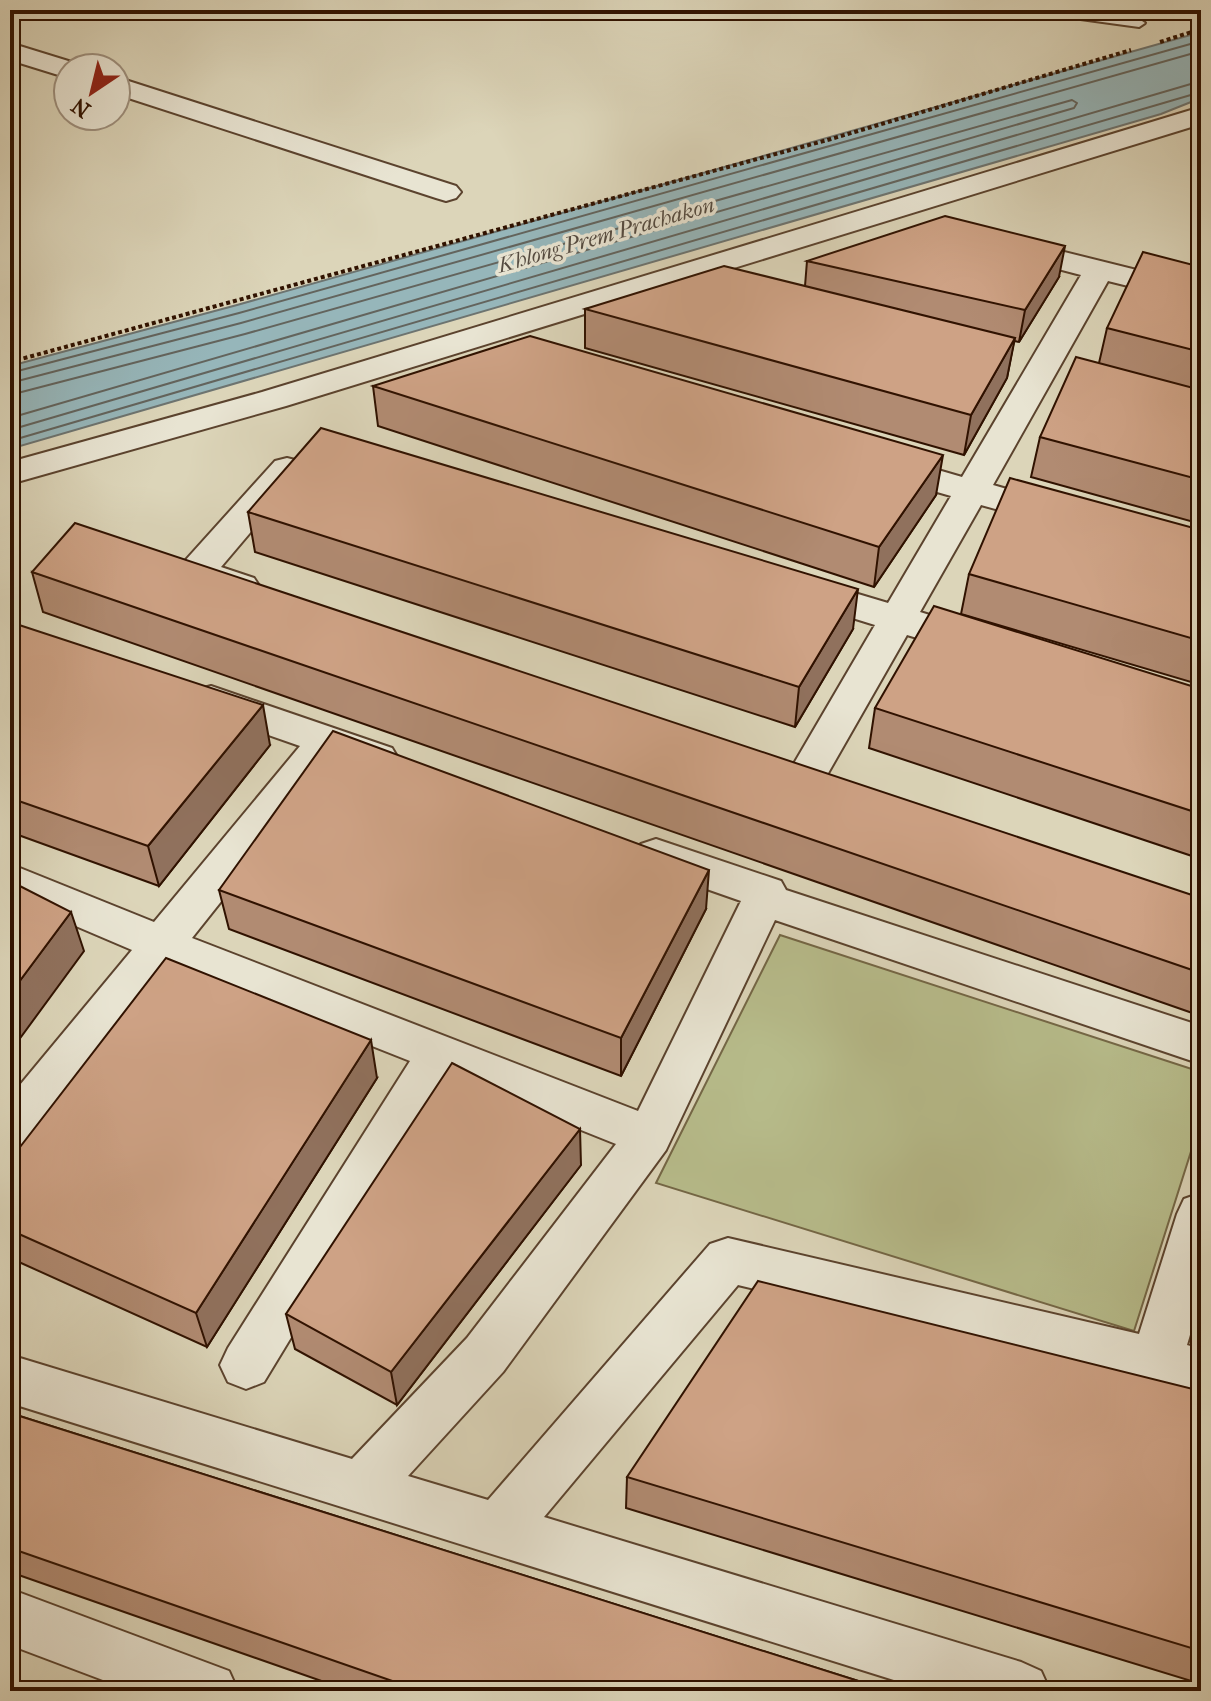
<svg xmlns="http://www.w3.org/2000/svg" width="1211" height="1701" viewBox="0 0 1211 1701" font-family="'IM FELL French Canon',serif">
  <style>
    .green { fill: #b7bc8b; stroke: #746746; stroke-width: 2 }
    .water { fill: #96b6ba; stroke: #6d7470; stroke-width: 2 }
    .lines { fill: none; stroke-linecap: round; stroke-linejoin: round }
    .shore { stroke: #63645d; stroke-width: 2 }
    .lane-casing { stroke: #5b432e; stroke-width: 4 }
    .street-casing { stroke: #5b432e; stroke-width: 4 }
    .path { stroke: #301200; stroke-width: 4; stroke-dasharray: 4 3; stroke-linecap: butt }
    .lane { fill: #e8e4d2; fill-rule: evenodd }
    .street { fill: #e8e4d2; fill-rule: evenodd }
    .wall { fill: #b18b72; stroke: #301200; stroke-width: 2 }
    .shaded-wall { fill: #90715d; stroke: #301200; stroke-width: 2 }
    .building { fill: #cea285; stroke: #301200; stroke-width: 2 }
    .labels { text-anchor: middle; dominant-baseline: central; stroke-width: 7; stroke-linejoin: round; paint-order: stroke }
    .far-water-label { font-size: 22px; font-style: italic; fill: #544b41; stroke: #e8e4d2 }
  </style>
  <rect width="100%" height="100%" fill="#dcd5b9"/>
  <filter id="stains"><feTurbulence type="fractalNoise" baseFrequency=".0025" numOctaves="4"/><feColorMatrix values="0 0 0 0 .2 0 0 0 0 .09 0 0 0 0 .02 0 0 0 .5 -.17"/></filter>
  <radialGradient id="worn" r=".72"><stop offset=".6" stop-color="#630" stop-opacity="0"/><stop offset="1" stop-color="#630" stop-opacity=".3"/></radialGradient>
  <path class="green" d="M780,935L1201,1072V1120L1134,1331L656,1183Z"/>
  <path class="water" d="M1201,32V98L1161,114L10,449V366L237,305Z"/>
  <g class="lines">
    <path class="shore" d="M10,373L239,313L1201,41
      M10,383L241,323L1201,51
      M10,395L245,334L1072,100L1077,103L1074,108L10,418
      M10,430L1201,81
      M10,441L1201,92"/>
    <g class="lane-casing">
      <path id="lane" d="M1038,10H1071L1139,19L1145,23L1139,27L1044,14Z"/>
    </g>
    <g class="street-casing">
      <path id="street" d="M10,43L78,64L80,68H68V78L10,60Z
        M116,77L456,186L461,192L456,198L446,201L436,198L116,94Z
        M1201,107V124L286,406L10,484V462L262,392Z
        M1008,238L1201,286V304L1108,281L993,485L1066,506L1071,514L1066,522L1053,525L981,505L920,612L991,634L997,643L991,652L978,656L907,635L823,782L809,787L795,782L789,772L875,625L788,598L782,589L788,580L801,577L888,603L951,496L871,473L866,465L871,457L883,454L962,477L1081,275L997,253L993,247L997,241Z
        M287,458L299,461L304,469L221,567L254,578L260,587L254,596L241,599L183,581L178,572L183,563L275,461Z
        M211,686L392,748L398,758L392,768L378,773L335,758L192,938L638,1111L741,901L641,866L635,855L641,844L656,839L781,881L786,890L1201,1026V1064L775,920L666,1150L503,1372L408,1476L488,1500L710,1244L728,1238L1139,1334L1177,1214L1184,1199L1201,1193V1297L1187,1345L1201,1349V1397L738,1285L544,1517L1021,1662L1041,1671L1050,1691H929L10,1403V1355L352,1459L467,1338L616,1144L449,1077L264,1382L246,1389L228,1382L220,1365L228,1348L410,1061L170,966L27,1145L10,1151V1097L132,950L10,898V864L154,922L300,746L197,710L191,700L197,690Z
        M10,1589L229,1671L238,1691H132L10,1645Z"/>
    </g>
    <path class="path" d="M1160,42L1201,29
      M10,362L831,139L1131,50"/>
    <use href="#lane" class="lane"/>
    <use href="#street" class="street"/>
  </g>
  <path class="wall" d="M807,261L1059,277L1019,342L1014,341L1007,378L964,455L585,348V309L805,286Z
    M1201,267V524L1031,477L1040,437L1099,363L1107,328Z
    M373,386L936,495L874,587L378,426Z
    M248,512L853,629L795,727L255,552Z
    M1201,530V685L961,614L969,574Z
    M32,572L1201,898V1016L43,612Z
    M10,622L270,745L159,886L10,832Z
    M1201,689V859L869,748L875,708Z
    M219,890L706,909L621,1076L229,929Z
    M377,1078L207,1347L10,1258V1160Z
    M581,1165L397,1405L295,1349L286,1314Z
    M1201,1391V1684L626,1508L627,1477Z
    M10,1413L890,1691H350L10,1572Z"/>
  <path class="shaded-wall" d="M10,10H32L10,15Z
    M1065,246L1059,277L1019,342L1025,310Z
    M1015,338L1007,378L964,455L971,415Z
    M943,455L936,495L874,587L879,547Z
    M10,570L17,594L10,597Z
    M858,589L853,629L795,727L799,687Z
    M263,705L270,745L159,886L148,846Z
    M709,870L706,909L621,1076V1038Z
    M71,912L84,951L10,1052V994Z
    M371,1040L377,1078L207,1347L196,1313Z
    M580,1129L581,1165L397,1405L391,1372Z"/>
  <path class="building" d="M945,216L1065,246L1025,310L807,261Z
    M1143,252L1201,267V352L1107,328Z
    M724,266L1015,338L971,415L585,309Z
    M530,336L943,455L879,547L373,386Z
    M1076,357L1201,390V480L1040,437Z
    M321,428L858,589L799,687L248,512Z
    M1010,478L1201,530V641L969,574Z
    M75,523L1201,898V973L32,572Z
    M934,606L1201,689V814L875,708Z
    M10,622L263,705L148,846L10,798Z
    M333,731L709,870L621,1038L219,890Z
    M10,881L71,912L10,994Z
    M166,958L371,1040L196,1313L10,1230V1160Z
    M452,1063L580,1129L391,1372L286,1314Z
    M758,1281L1201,1391V1651L627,1477Z
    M10,1413L890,1691H421L10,1548Z
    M10,1680L41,1691H10Z"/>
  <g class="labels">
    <g class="far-water-label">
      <text transform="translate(606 235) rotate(-16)">Khlong Prem Prachakon</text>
    </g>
  </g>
  <rect width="1211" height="1701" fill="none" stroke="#dcd5b9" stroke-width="40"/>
  <rect x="12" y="12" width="1187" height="1677" fill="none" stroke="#301200" stroke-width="4"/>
  <rect x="20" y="20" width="1171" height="1661" fill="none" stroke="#301200" stroke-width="2"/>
  <g transform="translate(92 92) rotate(215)"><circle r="38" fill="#e8e4d2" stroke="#9e907e" stroke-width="2"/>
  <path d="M0-6L14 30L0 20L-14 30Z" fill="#8f2418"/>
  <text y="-12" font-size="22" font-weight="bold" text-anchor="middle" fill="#301200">N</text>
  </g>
  <rect width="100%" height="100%" filter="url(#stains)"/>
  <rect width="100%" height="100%" fill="url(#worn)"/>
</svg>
